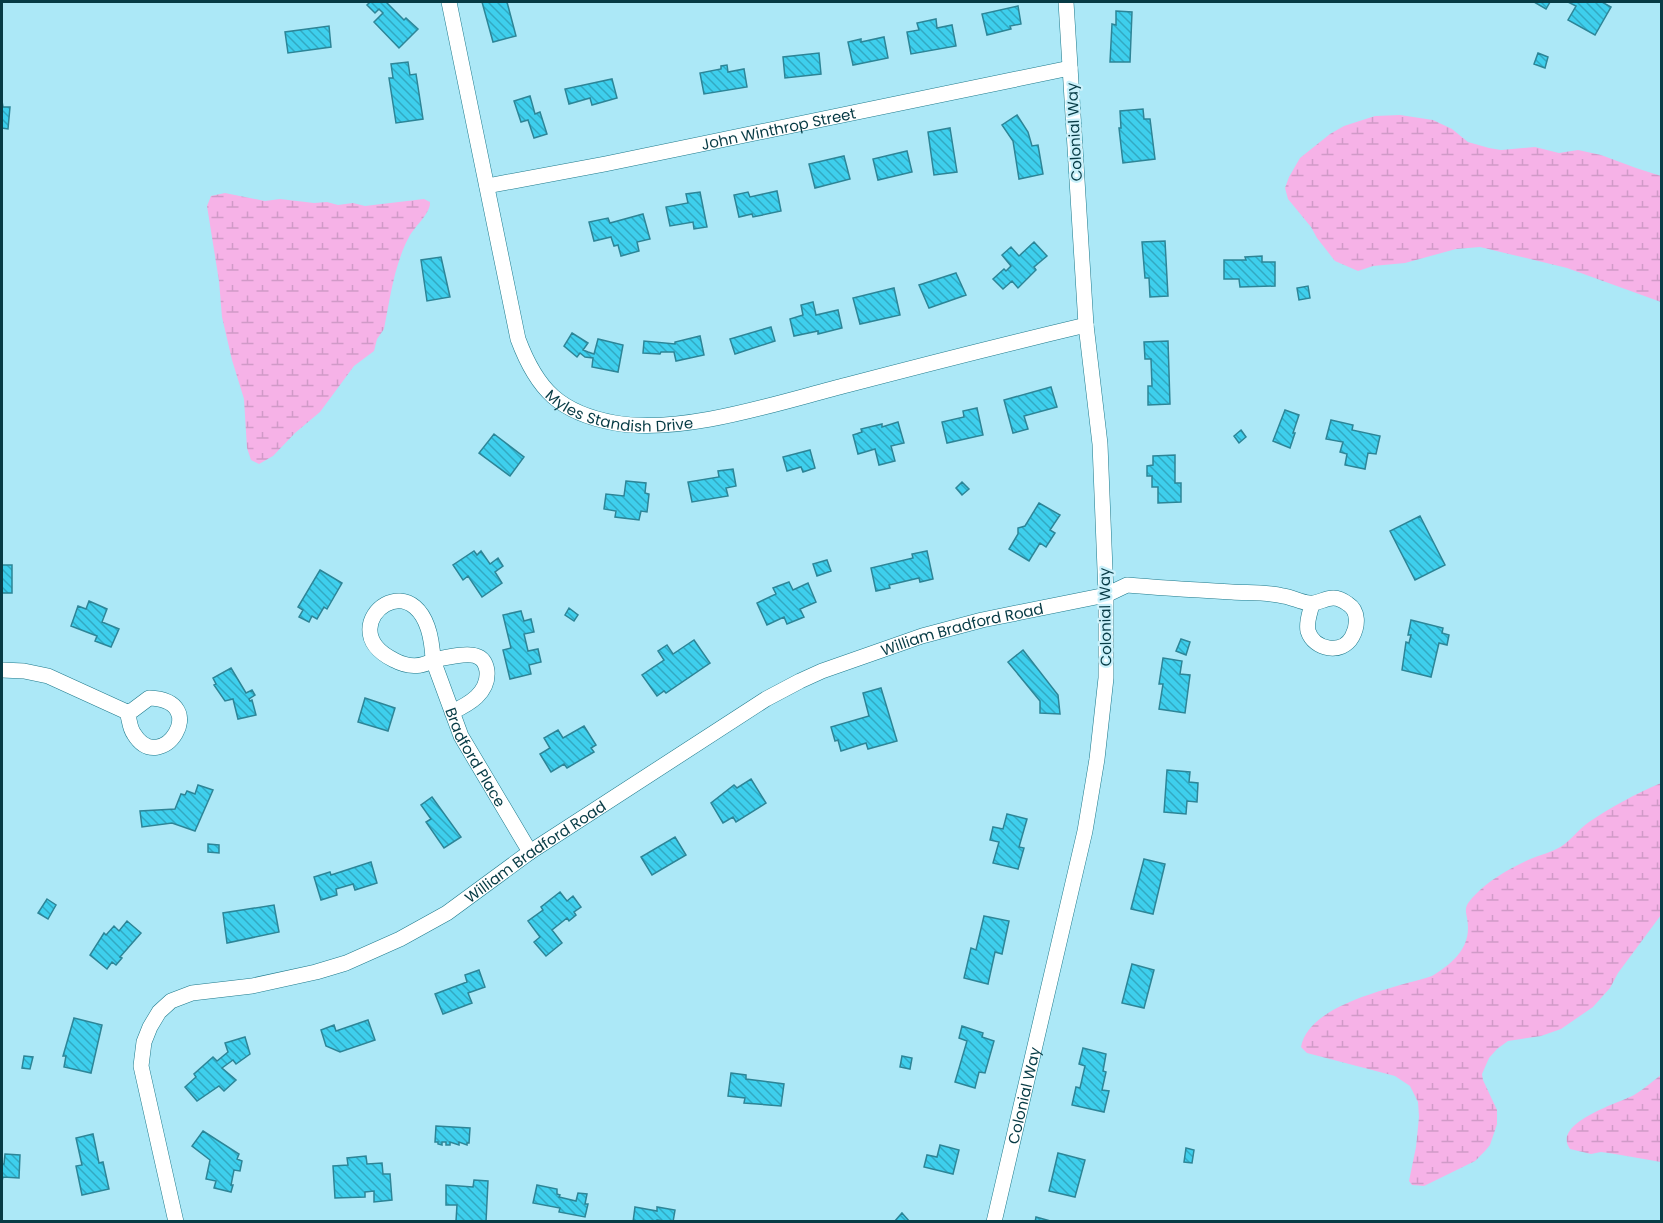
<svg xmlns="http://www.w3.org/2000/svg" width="1663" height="1223" viewBox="0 0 1663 1223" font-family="Poppins,sans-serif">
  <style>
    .wetland { fill: url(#wetland-marsh) }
    .building { fill: url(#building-back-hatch); stroke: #2d8597; stroke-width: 1.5 }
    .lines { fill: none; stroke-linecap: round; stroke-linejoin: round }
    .street-casing { stroke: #1d798b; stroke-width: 16 }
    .street { stroke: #fff; stroke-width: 15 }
    .labels { text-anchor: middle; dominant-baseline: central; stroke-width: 4.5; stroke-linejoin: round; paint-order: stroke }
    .street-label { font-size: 15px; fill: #073b45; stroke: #caf1fb }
  </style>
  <defs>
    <pattern id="wetland-marsh" width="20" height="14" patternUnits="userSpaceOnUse" patternTransform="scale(1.5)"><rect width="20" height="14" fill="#f6b2e7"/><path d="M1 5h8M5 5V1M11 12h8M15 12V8" fill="none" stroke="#d19ac8"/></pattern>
    <pattern id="building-back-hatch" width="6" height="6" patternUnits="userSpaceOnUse" patternTransform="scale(1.5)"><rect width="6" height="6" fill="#3ecfed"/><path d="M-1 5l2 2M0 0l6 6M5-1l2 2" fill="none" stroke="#32a9c2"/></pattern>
  </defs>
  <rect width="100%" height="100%" fill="#ace8f7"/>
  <path class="wetland" d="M1400,115L1433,120L1452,129L1468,142L1489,148L1501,150L1535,147L1559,153L1578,150L1601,155L1636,168L1661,176V302L1567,268L1480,247L1456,249L1405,263L1373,266L1358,271L1335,261L1317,238L1311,227L1288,199L1285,188L1289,177L1300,158L1330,134L1344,126L1375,116Z
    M225,193L265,201L280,199L314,203L327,202L338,205L353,203L365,206L424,199L430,202C431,213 414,227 409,237C394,265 390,299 384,329L377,339L374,351L354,366L320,412L295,433L273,456L259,464L251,460L247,448L244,399L232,360L222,317L219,281L207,206L211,196Z
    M1661,783V915L1618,973L1610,988L1593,1007L1561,1029L1541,1036L1508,1041L1497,1049L1489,1058L1482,1074L1483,1080L1497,1110V1124L1490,1145L1485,1151L1475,1161L1424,1186L1412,1185L1409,1181L1416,1147L1419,1117L1418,1102L1410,1086L1395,1076L1307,1053L1301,1047C1309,1003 1395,988 1432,976C1450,965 1468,951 1468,928C1468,911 1460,910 1475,895C1489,880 1510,868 1528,860C1539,855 1553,852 1562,846C1572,839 1579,829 1589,822C1611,807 1637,793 1661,783Z
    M1661,1075V1162L1615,1154L1601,1152L1591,1154L1570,1149C1551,1123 1619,1103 1634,1095C1644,1089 1653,1081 1661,1075Z"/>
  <path class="building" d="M370,2H386L404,20L406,18L418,29L399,48L374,22L383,13L379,9L375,13L367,5Z
    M482,2H507L516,36L493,42Z
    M1534,2H1550L1546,9Z
    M1568,2H1602L1611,7L1595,35L1568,20L1576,6Z
    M1018,6L1021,24L1010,26L1011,29L987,35L982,14Z
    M1116,11L1132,12L1130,62H1110L1112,24L1116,25Z
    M936,19L937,28L952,25L956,46L911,54L907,32L919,30L917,23Z
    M329,26L331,47L288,53L285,32Z
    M884,37L888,58L853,65L848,42L861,39V42Z
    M819,53L821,74L785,78L783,57Z
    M1538,53L1548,57L1545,68L1534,64Z
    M408,62L410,75L416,74L423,119L396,123L389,78H393L391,64Z
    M727,65L728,72L744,69L747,87L704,94L700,73L721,69V66Z
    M612,79L617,98L592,105L590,98L569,104L565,89Z
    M530,96L535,114L540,112L547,134L534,138L528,120L521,122L514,101Z
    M2,101L3,107H10L8,129L2,128Z
    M1143,109L1144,119H1150L1155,159L1123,163L1119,128H1121L1120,111Z
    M1017,115L1028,132L1032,146L1038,145L1043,174L1019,179L1013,141L1002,125Z
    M950,128L957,172L934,175L928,132Z
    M907,151L912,172L878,180L873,159Z
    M844,156L850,179L815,188L809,164Z
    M777,191L781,211L753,217L752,214L739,217L734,195L748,192L750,197Z
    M700,192L707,227L694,229L693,222L670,226L666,207L688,203L686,194Z
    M643,214L650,239L637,242L639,251L621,256L618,245L614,246L611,237L594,241L589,222L608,218L610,223Z
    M1165,241L1168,296L1150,297L1149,278H1145L1142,242Z
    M1034,242L1047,256L1034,267L1036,270L1018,288L1012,281L1003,289L993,279L1004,269L1006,271L1011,266L1002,255L1011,247L1019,256Z
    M1262,256V262H1275V286L1240,287L1239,279H1224V260H1246L1245,257Z
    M441,257L450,297L427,301L421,260Z
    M956,273L966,295L929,308L919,285Z
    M1308,286L1310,298L1299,300L1297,288Z
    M894,288L900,315L860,324L853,298Z
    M813,302L816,315L838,310L842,328L818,334V331L794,336L790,319L803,315L801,305Z
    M771,327L775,341L735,354L730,339Z
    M572,333L588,343L583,350L588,352L594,354L598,339L623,345L618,372L592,367L593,358L585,357L580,353L577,357L564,346Z
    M700,336L704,355L676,361L674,352H661L660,354L643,353L644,341L675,344V342Z
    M1168,341L1170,404L1148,405V386H1152L1151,359H1145L1144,342Z
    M1051,387L1057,407L1024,416L1028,429L1013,433L1004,400Z
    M977,408L983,435L947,443L942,422L964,417L963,411Z
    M1285,410L1299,415L1293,433H1295L1290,448L1273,441Z
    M1331,420L1353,425L1352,430L1380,436L1376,454L1368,453L1365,469L1345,465L1347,454L1340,452L1343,442L1326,439Z
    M898,422L904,443L891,446L895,461L879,465L875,449L858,454L853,435L862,432L861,429L882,424V427Z
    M1241,430L1246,437L1239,443L1234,436Z
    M494,434L524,457L510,476L479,453Z
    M810,450L815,468L803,472L801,467L787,471L783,457Z
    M1175,455V483H1181V502L1158,503V487H1152V476H1147V466L1153,465V456Z
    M733,469L736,486L726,488L728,496L692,502L688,482L719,477L718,471Z
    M626,481L646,483L645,493L649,494L647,512L641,511L639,520L615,517L616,511L604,509L606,494L624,496Z
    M962,482L969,489L962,495L956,488Z
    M1039,503L1060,515L1050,530L1055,533L1046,547L1040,543L1029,561L1009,549L1018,534V528L1025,526Z
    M1420,516L1445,565L1415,580L1390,531Z
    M474,551L477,555L481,551L490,564L498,558L503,566L495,572L502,583L482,597L468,576L463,580L453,565Z
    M927,551L933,579L920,582L919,578L889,585L890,588L876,591L871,568L913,558L912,554Z
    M827,560L831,571L817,576L813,564Z
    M2,565H12V593H2Z
    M320,570L342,583L327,609L324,607L317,619L312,616L309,622L299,617L303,610L298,607Z
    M789,582L793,590L808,583L816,602L800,609L804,617L787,624L784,617L767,625L757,603L776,594L773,588Z
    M89,601L107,609L102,622L119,629L111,647L95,641L97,636L71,626L78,606L86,609Z
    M569,608L578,615L574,621L565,615Z
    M521,611L524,621L531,619L534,632L524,634L528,651L538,649L541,662L529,665L531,674L510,679L503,650L511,648L503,615Z
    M1411,620L1443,628L1442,633L1449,635L1447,645L1439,643L1431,677L1402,670L1406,642L1409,643L1411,635H1408Z
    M1181,639L1190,642L1186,655L1176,651Z
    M694,640L710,663L666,693L664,691L657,696L642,675L664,660L658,651L667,645L673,654Z
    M1023,650L1058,695L1060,714L1040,713V701L1008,662Z
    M1163,658L1182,661L1180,674L1190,675L1185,713L1159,709L1163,684H1159Z
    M231,668L246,693L252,690L255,695L249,699L250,701L252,700L256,715L238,719L233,699L225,701L214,685L216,684L213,678Z
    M881,688L897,741L868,749L866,743L841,751L838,740L835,741L831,727L869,716L863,693Z
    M365,698L395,708L388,731L358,722Z
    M584,726L596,745L591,748L594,752L567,768L564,764L551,772L540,754L550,748L544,738L558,730L563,738Z
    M1167,770L1190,772L1189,782L1198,783L1197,802L1187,801L1186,814L1164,812Z
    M751,779L766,803L736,822L733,817L723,823L711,803L734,785L737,788Z
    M198,785L213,790L195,831L172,823L142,827L140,811L175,809L181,794L185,795L187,791L195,794Z
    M432,797L461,837L444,848L426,822L431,819L421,805Z
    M1007,814L1027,819L1019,847L1024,848L1018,869L993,863L999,842L990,840L993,827L1003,829Z
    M675,837L686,855L652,875L641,857Z
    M208,844L219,845V853L208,852Z
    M1144,859L1165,864L1153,914L1131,909Z
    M371,862L377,883L355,890L353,884L336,889L337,895L321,900L314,877L330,872L331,875Z
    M560,892L567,901L573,896L581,907L574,912L576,915L569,921L567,918L552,930L562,943L546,956L534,942L540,937L528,921L543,910L541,907Z
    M47,899L56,905L48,919L38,913Z
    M274,905L279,932L227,943L223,913Z
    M984,916L1009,921L1002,954L995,952L988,984L964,978L971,948L976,950Z
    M127,921L141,933L120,957L122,958L116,965L112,962L107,969L90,955L104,933L106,935L114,926L119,931Z
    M1132,964L1154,970L1144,1008L1122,1003Z
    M479,970L485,987L468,993L472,1003L443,1014L435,994L467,982L465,975Z
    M74,1018L102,1025L91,1073L64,1067L66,1056H63Z
    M368,1020L375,1040L340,1052L326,1046L321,1030L334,1025L336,1031Z
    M962,1026L983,1033L982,1037L994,1041L985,1073L979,1072L975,1088L955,1082L967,1041L959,1038Z
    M245,1037L250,1054L236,1064L233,1060L222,1068L236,1080L224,1091L219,1086L197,1101L185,1087L196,1077L194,1074L213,1057L217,1061L228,1052L225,1043Z
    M1083,1048L1106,1054L1103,1071L1106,1072L1102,1090L1109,1091L1104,1112L1072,1105L1076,1087L1080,1088L1085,1066L1079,1064Z
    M24,1056L33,1057L30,1069L22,1068Z
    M902,1056L912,1058L910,1069L900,1067Z
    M731,1073L746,1075V1079L784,1084L781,1106L744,1103L745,1098L728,1096Z
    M436,1126L470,1128L469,1143H467V1145L459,1142V1145L450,1142V1145H446V1142H442V1145L438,1144V1142H435Z
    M203,1131L239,1154L237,1159L242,1161L240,1171L234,1170L231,1185H233L231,1192L214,1188L216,1181L206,1179L210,1160L192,1146Z
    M93,1134L99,1163L103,1162L109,1189L82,1195L76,1166L82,1165L76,1138Z
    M940,1145L959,1150L953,1174L924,1167L927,1155L937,1157Z
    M1186,1148L1194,1150L1192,1163L1184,1162Z
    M1058,1153L1085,1160L1075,1197L1049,1191Z
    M5,1154L20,1155L19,1178L3,1177L2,1181V1164H4Z
    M366,1156L367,1164L382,1163L383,1174H390L392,1200L374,1202V1191L365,1192V1197L335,1198L333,1166L348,1165L347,1158Z
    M474,1180L488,1181L486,1222L456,1221L457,1205H446V1185L473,1187Z
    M537,1185L557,1189V1194L560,1195L559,1197L576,1201L578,1193L587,1194L585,1204H588L585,1217L559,1212L560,1208L533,1203Z
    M635,1207L657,1211V1207L675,1210L673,1222L657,1220L656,1222H633Z
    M902,1213L910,1222H894Z
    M1036,1217L1054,1222H1035Z"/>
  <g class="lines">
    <g class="street-casing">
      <g id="street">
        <path id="s1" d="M449,2L518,339C537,390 560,413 615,423C683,435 780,402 847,385C927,364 1006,344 1086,325"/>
        <path id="s2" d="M487,186L605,164L1070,68"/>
        <path d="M2,670L24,671L48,676L127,712"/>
        <path d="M149,698C213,700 161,778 134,734C129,727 130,720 127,712L133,710Z"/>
        <path id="s3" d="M452,712C469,704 489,693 487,671C486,664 483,658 476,656C467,652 444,658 433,660C428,546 324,626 394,660C407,667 421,668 433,660L461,736L530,852"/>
        <path id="s4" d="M176,1222L141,1066L144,1042L150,1027L159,1012L171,1001L192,993L252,986L316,972L346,963L400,939L447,913L530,852L766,699L800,681L822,671L922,636L982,620L1106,595L1127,585C1162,588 1197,590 1232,592C1249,593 1267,592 1283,596C1292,597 1300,602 1309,603C1322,605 1330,590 1348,604C1359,611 1358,626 1352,637C1342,655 1314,650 1308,631C1306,622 1310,613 1312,604"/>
        <path id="s5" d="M994,1222L1085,831L1097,759L1106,678V595L1100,444L1086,325L1066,2"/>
      </g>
    </g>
    <use href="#street" class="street"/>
  </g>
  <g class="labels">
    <g class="street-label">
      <text stroke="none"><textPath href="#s2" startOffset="297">John Winthrop Street</textPath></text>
      <text transform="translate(1074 132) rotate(-93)">Colonial Way</text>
      <text stroke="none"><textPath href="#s1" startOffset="482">Myles Standish Drive</textPath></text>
      <text transform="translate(1105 617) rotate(-91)">Colonial Way</text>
      <text stroke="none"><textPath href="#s4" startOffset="1120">William Bradford Road</textPath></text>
      <text stroke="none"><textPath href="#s3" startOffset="429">Bradford Place</textPath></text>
      <text stroke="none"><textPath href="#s4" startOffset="634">William Bradford Road</textPath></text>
      <text stroke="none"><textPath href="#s5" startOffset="130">Colonial Way</textPath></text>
    </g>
  </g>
  <rect width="1663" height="1223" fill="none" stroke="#073b45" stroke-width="6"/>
</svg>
